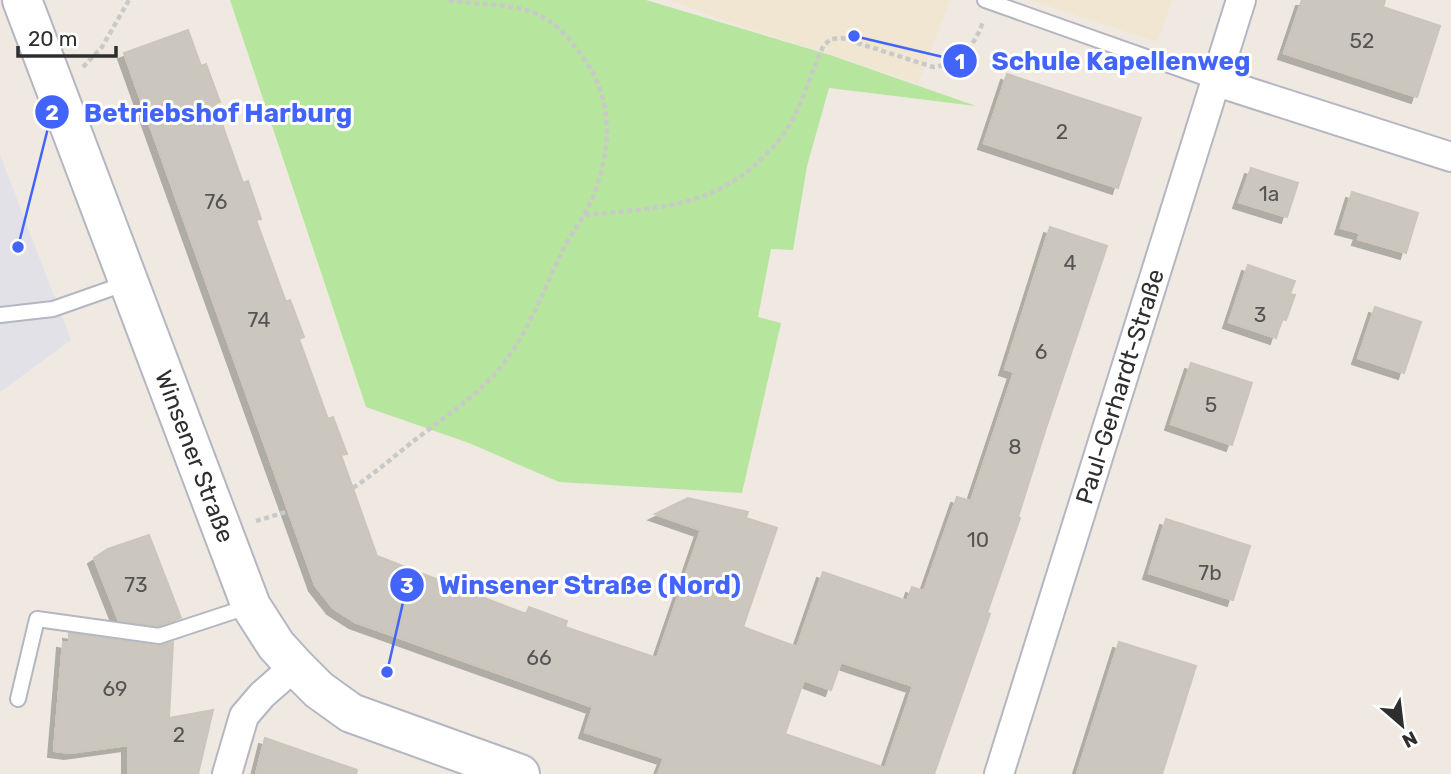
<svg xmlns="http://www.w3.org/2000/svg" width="1451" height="774" viewBox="0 0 1451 774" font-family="Rubik,sans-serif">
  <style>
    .industrial { fill: #e3e1e8 }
    .education { fill: #f0e6d1 }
    .green { fill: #b6e59e }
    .building { fill: #cbc7bf; stroke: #cbc5ba; stroke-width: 2; fill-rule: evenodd; filter: url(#shadow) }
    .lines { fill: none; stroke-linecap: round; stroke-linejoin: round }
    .lane-casing { stroke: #b4b7c1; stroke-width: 18 }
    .street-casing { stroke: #b4b7c1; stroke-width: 32 }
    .secondary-casing { stroke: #b4b7c1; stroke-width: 42 }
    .path { stroke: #c9c9c9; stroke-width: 4.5; stroke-dasharray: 5 3.5; stroke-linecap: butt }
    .lane { stroke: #fff; stroke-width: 14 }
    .street { stroke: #fff; stroke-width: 28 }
    .secondary { stroke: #fff; stroke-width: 38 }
    .labels { text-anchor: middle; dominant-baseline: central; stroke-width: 6; stroke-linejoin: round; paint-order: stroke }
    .number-label { font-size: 21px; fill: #555452 }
    .street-label { font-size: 24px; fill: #2e2e2e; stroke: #fff }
    .leader { fill: none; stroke: #4264fb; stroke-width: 2.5 }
    .callout-dot { fill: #4264fb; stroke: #fff; stroke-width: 2.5 }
    .mark-label { font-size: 21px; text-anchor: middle; font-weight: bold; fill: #fff }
    .callout-label { font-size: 26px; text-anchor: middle; font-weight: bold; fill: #4264fb; stroke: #fff; stroke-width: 6; stroke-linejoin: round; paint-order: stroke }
  </style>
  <defs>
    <filter id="shadow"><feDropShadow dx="-6" dy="6" stdDeviation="0" flood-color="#0004"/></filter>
  </defs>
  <rect width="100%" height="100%" fill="#efe9e1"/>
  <path class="industrial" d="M0,155L71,340L0,392Z"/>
  <path class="education" d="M669,0H950L918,84L714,17Z
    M1030,0H1172L1157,42Z"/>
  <path class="green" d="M230,0H646L830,55L976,106L829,88L807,166L793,250L771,249L758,317L781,323L742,493L559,482L469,443L366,407Z"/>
  <path class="building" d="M1302,0H1385L1383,7L1440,26L1417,97L1284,53Z
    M188,30L201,66L206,64L220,102L215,104L243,183L248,181L261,219L256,220L286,302L290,300L304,337L299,339L328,419L333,417L347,454L341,455L377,556L526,614L529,607L567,621L565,627L657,658L701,530L655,514L688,498L748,512L746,518L777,528L743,627L797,647L823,572L907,601L912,587L924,591L957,497L971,501L1014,372L1005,369L1050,227L1107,246L1046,428L1018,517L1020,518L987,613L990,614L934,774H658L664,758L585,732L593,707L355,622L333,608L315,585L124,53ZM841,662L913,686L885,768L785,734L804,680L831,690Z
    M1007,74L1141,118L1118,188L984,143Z
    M1251,168L1298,183L1287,217L1239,202Z
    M1352,192L1418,213L1406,253L1358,239L1360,233L1341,228Z
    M1248,265L1295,281L1290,294L1295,295L1286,320L1282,319L1276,338L1229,322Z
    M1375,307L1421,322L1404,373L1358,358Z
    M1191,363L1252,383L1232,445L1171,424Z
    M1166,519L1250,546L1233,600L1149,573Z
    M149,535L181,618L158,626L119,621L94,558L108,549Z
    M69,633L158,646L173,642L169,718L213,710L198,774H128V745L70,753L54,751L63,642L69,643Z
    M1119,642L1196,666L1162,774H1077Z
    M265,738L357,770L356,774H256Z"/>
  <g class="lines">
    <g class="lane-casing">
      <path id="lane" d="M985,0L1214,81
        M0,315L53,309L127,283
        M18,699L37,619L159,636L250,606"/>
    </g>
    <g class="street-casing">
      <g id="street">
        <path d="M1214,81L1451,157"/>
        <path d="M227,774L244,716L262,695L295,666"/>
        <path id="s1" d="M999,774L1241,0"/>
      </g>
    </g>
    <g class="secondary-casing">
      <g id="secondary">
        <path id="s2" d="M22,0L251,606L276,645L295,666L319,690L351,713L520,774"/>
      </g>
    </g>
    <path class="path" d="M83,67L102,47L129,0
      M585,215C624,211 675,209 711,193C744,179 776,150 793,119C805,95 812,69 824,45L831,39L842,38L933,67C960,64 974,46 983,22
      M353,488C378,471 400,451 424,433C448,415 470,400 490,379C524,344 540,298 561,254C570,234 586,216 594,194C613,144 613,96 580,53C569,38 555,22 537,14C509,2 477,6 448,0
      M256,521L289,511"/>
    <use href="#lane" class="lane"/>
    <use href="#street" class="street"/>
    <use href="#secondary" class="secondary"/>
  </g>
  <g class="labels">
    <g class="number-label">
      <text x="1362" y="40">52</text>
      <text x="1062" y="131">2</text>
      <text x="1269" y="193">1a</text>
      <text x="216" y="201">76</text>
      <text x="1070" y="262">4</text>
      <text x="1260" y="314">3</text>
      <text x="259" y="319">74</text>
      <text x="1041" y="351">6</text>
      <text x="1211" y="404">5</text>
      <text x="1015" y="446">8</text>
      <text x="978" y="539">10</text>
      <text x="1210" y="572">7b</text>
      <text x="136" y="584">73</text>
      <text x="539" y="657">66</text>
      <text x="115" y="688">69</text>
      <text x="179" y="734">2</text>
    </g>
    <g class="street-label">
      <text stroke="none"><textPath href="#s1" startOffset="406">Paul-Gerhardt-Straße</textPath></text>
      <text stroke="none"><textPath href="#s2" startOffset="488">Winsener Straße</textPath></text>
    </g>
  </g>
  <path class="leader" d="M854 36L960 61M18 247L52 112M387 672L407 585"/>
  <g class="callout-dot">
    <circle cx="854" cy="36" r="7"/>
    <circle cx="18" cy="247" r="7"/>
    <circle cx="387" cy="672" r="7"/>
    <circle cx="960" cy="61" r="18"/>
    <circle cx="52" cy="112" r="18"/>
    <circle cx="407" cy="585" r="18"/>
  </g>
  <g class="mark-label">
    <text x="960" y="69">1</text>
    <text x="52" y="120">2</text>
    <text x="407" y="593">3</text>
  </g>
  <g class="callout-label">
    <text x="1121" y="70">Schule Kapellenweg</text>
    <text x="218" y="122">Betriebshof Harburg</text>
    <text x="590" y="594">Winsener Straße (Nord)</text>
  </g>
  <g transform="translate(1402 725) rotate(152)" stroke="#ffffff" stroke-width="5" paint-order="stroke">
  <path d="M0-5L12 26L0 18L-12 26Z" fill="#2e2e2e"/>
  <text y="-10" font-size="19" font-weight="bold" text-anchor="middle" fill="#2e2e2e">N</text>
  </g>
  <path d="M18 46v10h98v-10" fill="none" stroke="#2e2e2e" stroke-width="3.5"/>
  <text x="28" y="46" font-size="21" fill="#2e2e2e" stroke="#ffffff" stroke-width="5" paint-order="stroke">20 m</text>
</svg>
